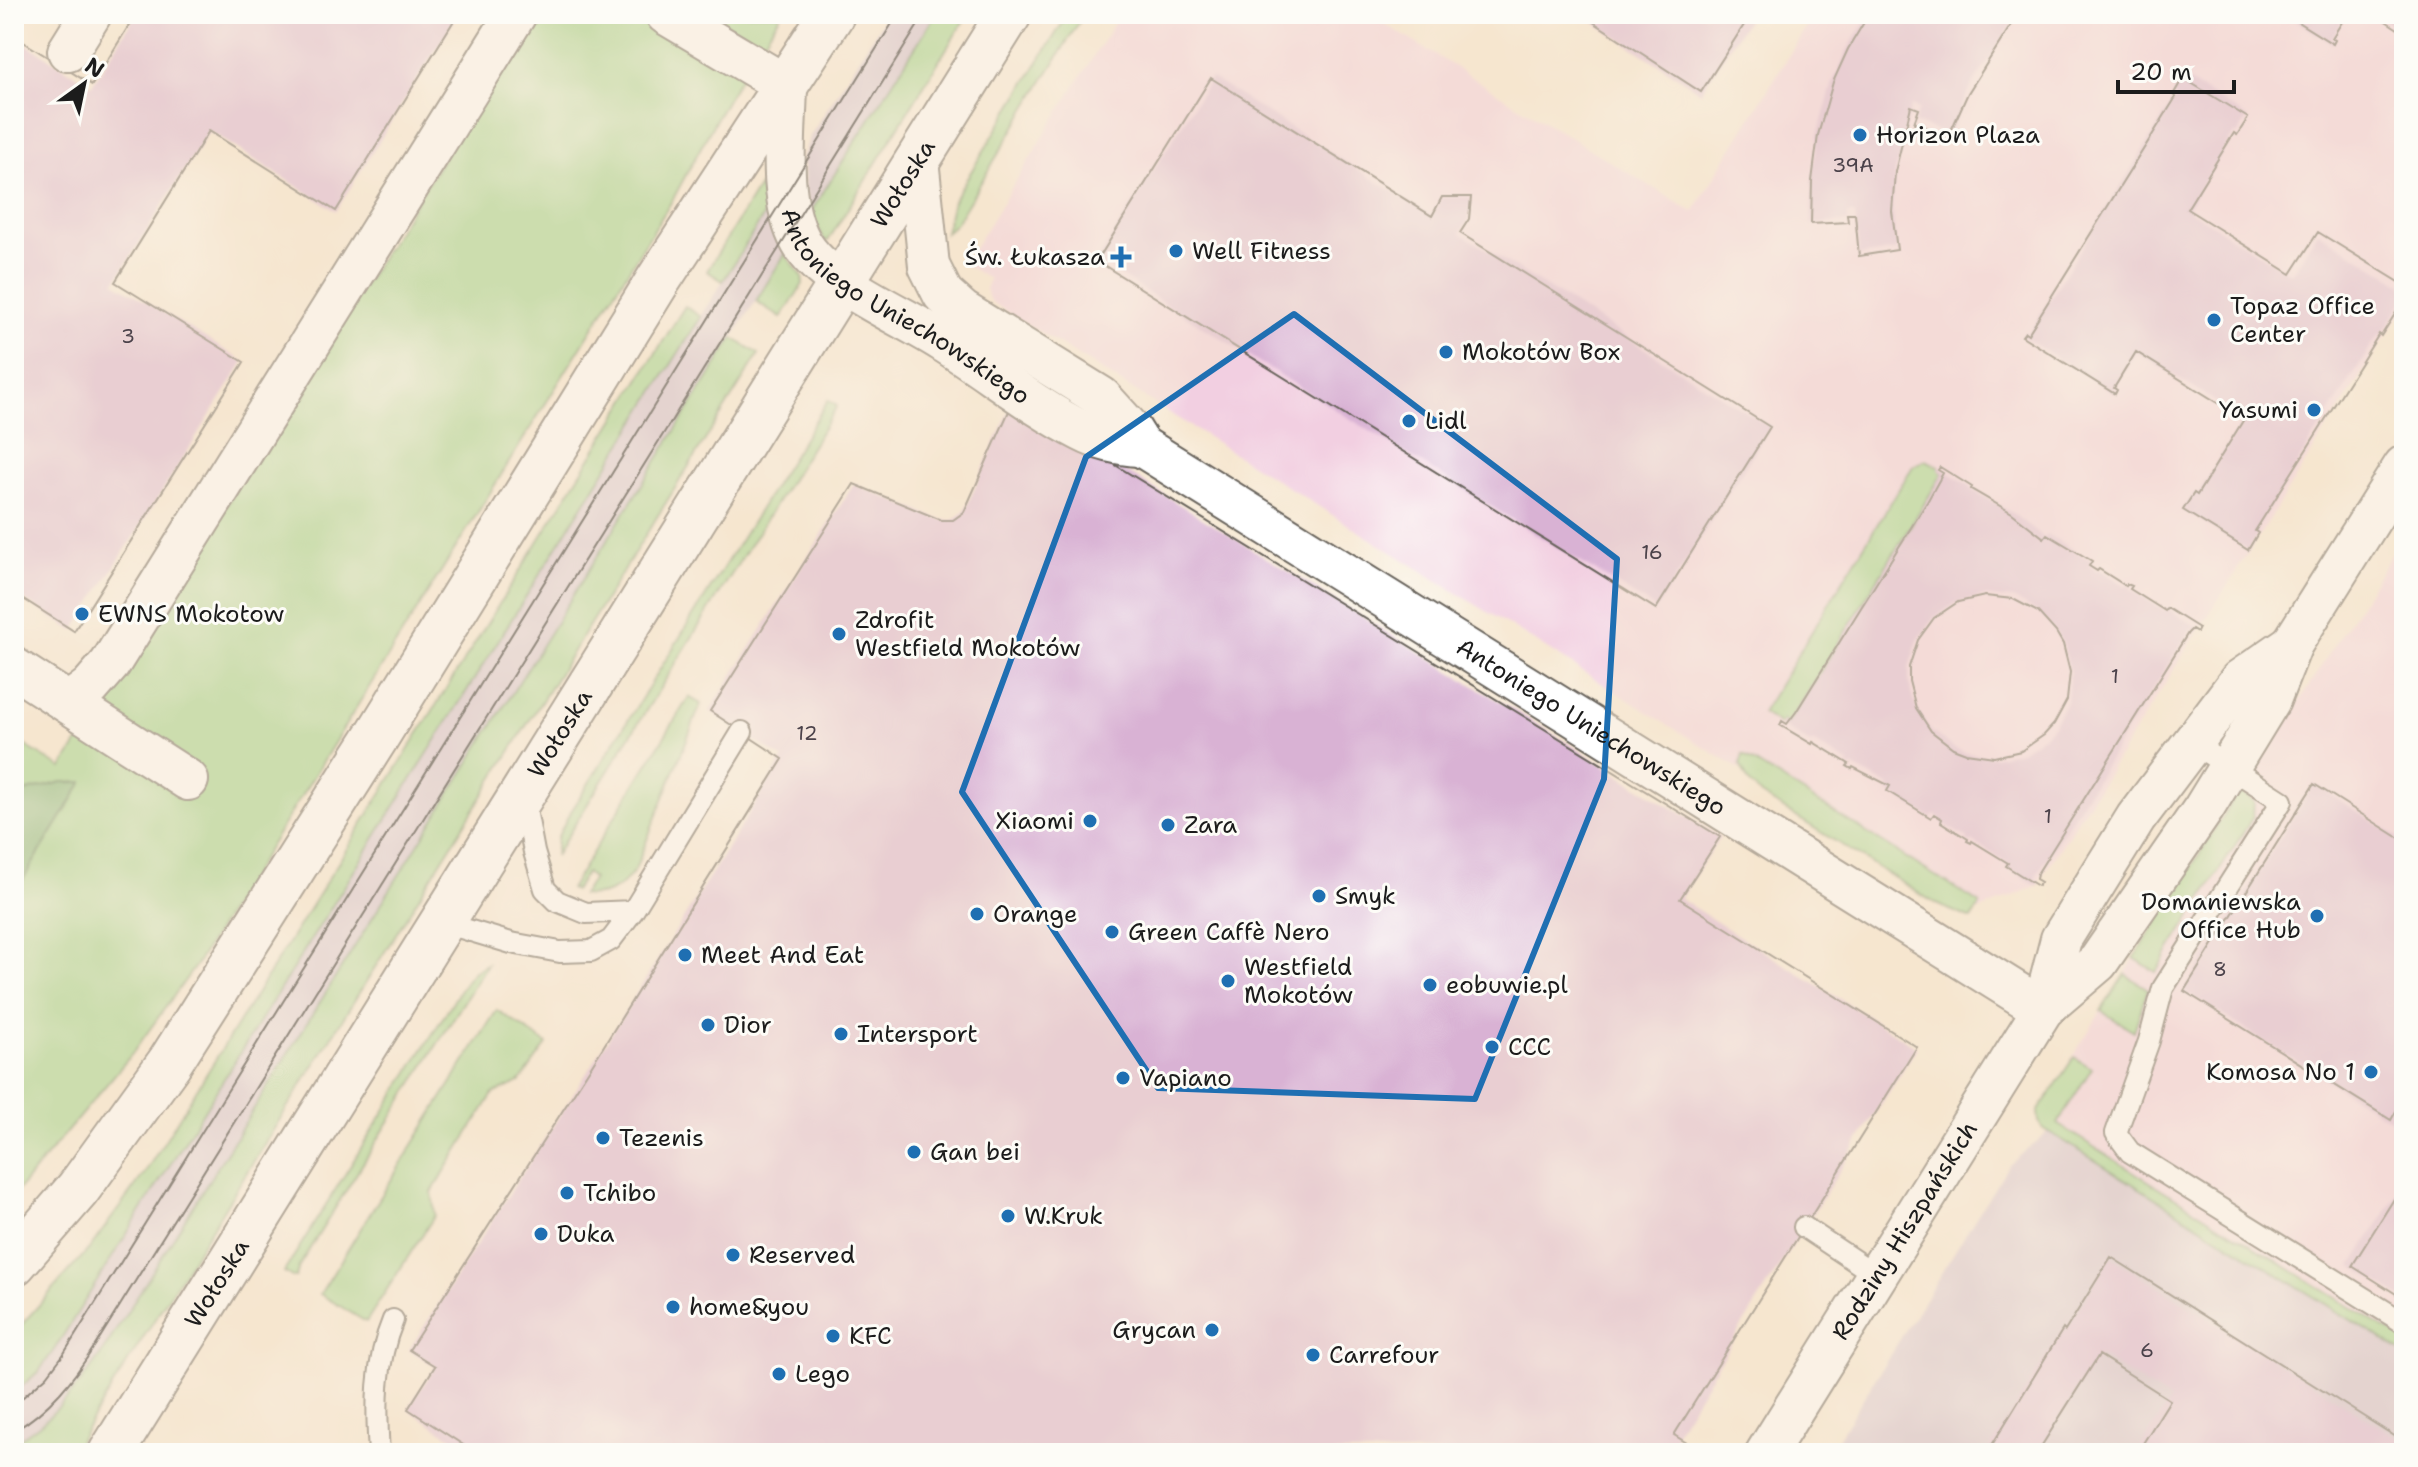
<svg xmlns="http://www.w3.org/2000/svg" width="2418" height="1467" viewBox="0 0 2418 1467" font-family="'Shantell Sans',sans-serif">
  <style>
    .built { fill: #f2cfe1 }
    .industrial { fill: #cfbdcf }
    .green { fill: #9ad386; stroke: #5b7851; stroke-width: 2 }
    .forest { fill: #7bb573; stroke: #4c6848; stroke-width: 2 }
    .building { fill: #d9b2d4; fill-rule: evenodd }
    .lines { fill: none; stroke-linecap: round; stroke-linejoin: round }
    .service-casing { stroke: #68635b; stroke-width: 24 }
    .minor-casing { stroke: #68635b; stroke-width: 44 }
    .secondary-casing { stroke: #68635b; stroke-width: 48 }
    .service { stroke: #fff; stroke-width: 20 }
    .minor { stroke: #fff; stroke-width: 40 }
    .secondary { stroke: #fff; stroke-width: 44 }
    .tram { stroke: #1c1c1c; stroke-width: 2 }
    .marked { fill: none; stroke: #1f6fb2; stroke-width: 6; stroke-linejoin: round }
    .poi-dot { fill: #1f6fb2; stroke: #fdfcf7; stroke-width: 3 }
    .labels { text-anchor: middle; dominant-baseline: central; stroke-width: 6; stroke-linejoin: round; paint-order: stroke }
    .number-label { font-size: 20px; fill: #4b424a }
    .poi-label { font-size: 24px; fill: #1c1c1c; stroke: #fdfcf7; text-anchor: start }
    .street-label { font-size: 24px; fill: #1c1c1c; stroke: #fdfcf7 }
  </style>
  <rect width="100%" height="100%" fill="#fdfcf7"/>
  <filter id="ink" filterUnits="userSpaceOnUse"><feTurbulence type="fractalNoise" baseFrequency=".0125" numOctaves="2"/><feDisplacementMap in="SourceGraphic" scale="16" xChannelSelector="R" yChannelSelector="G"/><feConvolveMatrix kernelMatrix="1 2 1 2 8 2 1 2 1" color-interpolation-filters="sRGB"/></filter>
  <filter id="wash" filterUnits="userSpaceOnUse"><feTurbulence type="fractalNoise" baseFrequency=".006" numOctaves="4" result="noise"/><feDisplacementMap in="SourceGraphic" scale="32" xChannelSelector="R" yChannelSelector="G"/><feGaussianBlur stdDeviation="1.8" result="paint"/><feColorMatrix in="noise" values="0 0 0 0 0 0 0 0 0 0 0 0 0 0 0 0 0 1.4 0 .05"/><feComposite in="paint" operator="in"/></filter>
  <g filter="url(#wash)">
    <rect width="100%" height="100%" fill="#f6e6cf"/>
    <path class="built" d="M1120,14H1368L1693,212L1814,14H2404V308L2036,886L1974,913L1702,746L990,301L985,289L989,279L964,264Z
      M2404,534V1353L2043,1128L2039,1122L2038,1112L2274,735L2282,729Z"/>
    <path class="industrial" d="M887,14H936L810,213L805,190L803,156L810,136Z
      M766,212L785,254L100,1356L61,1406L35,1429L14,1442V1393L39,1371L54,1350Z
      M2049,1131L2404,1353V1453H1829L2008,1166Z"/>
    <path class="green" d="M533,14H781L727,99L673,199L196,965L132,1054L14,1195V739L62,768Z
      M936,14H968L828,241H825L810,213Z
      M1068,14H1084L956,223L945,233L953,201Z
      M759,186L766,212L723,281L707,271Z
      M785,254L802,276L803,284L781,318L756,301Z
      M685,306L701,317L54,1350L39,1371L14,1393V1333L89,1249L144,1174Z
      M733,338L759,354L71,1453H14V1442C51,1421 76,1390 100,1356Z
      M828,400L837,406L555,856L557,838L567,818Z
      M1925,460L1940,467L1939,470L1943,473L1806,696L1787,724L1782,721L1780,725L1762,713L1913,466Z
      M689,697L701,704L635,870C621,889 606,898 582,895L593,879L586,873L574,891L570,889Z
      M1743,755L1980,904L1972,919L1938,905L1761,795L1750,784L1740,765Z
      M2239,791L2254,802L2253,817L2156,972L2134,958Z
      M488,963L299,1266L296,1277H292L284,1272L465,982L473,972Z
      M2125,974L2148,989L2134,1031L2101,1011Z
      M497,1010L547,1044L520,1082L493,1094L432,1192L435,1215L366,1322L320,1294Z
      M2074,1057L2092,1068L2057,1124L2404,1340V1353L2043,1128L2039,1122L2038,1112Z"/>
    <path class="forest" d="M62,782H83L18,888L14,886V799L20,793Z"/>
    <g id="blocks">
      <path class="building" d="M136,14H458L336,211L209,131L115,282L244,362L74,631L14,593V36L92,85Z
        M1581,14H1751L1701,92Z
        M1869,14H2018L1968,93L1949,135L1914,123L1919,109L1911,106L1895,172L1892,211L1897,250L1859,256L1855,214H1847L1848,222L1811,224L1812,181L1818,135L1833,82L1848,49Z
        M2285,14H2347L2332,38L2335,40L2333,44Z
        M2373,14H2404V33L2381,18Z
        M1211,78L1432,216L1442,197H1471L1469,219L1460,233L1770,427L1656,609L1097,261Z
        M2183,78L2248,118L2237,135L2234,133L2187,209L2291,274L2318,232L2404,285V300L2381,336L2379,334L2255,531L2258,533L2248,550L2183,510L2194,493L2197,495L2244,419L2136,352L2114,388L2117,390L2115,394L2022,336L2025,332L2028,334L2176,97L2173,95Z
        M1013,402L1720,837L1680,899L1917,1047L1674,1435L1703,1453H469L471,1450L408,1409L435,1366L409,1350L590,1068L783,759L710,711L854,484L941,520H953L964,512Z
        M1940,467L1972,487L1971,489L2012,513L2044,538L2047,534L2092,561L2089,566L2097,571L2099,569L2126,586L2127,584L2132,586L2130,589L2165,611L2167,608L2199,628L2197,632L2192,629L2188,633L2052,850L2037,874L2036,879L2041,882L2038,886L2006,866L2008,863L1972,841L1971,843L1967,841L1968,839L1941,822L1942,819L1934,814L1931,818L1887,791L1890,786L1853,767L1852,769L1847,766L1849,764L1813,742L1812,744L1780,725L1782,721L1787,724L1796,712L1852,622L1927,502L1943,473L1938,470ZM1985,596L2013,599L2038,612L2056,632L2063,644L2070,672L2067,700L2054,724L2044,735L2021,751L1994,757L1966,753L1953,748L1931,731L1916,708L1909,681V667L1918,640L1934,618L1958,602Z
        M2314,784L2404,841V1109L2399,1106L2391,1120L2184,991Z
        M2404,1183V1299L2352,1266Z
        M2111,1257L2404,1442V1453H2137L2170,1400L2099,1355L2037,1453H1987L2063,1329L2065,1331Z"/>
    </g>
  </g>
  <g filter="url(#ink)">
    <use href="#blocks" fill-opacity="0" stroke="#68635b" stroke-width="2"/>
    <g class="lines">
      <g class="service-casing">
        <path id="service" d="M2192,743L2282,801L2163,988L2149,1041L2116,1133L2130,1152L2404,1323
          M524,799L534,852L545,889L557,901L586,913L633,911
          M441,922L511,943L560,952L591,951L611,940L633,911L742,732
          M1804,1227L1876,1275
          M379,1453C376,1408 375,1363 393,1320"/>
      </g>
      <g class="minor-casing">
        <g id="minor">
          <path id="s1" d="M666,14L787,86C786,134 777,198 801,242C824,284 903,315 944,342C990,371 1034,407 1082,431C1101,441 1120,445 1141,446"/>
          <path d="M68,51L91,14"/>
          <path id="s2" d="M918,159L929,266L943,294L962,311L1101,397L1131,430L1141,446L2043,1009"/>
          <path d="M14,668L188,780"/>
          <path d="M69,703L90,687L110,664L516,14"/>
          <path d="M2043,1009L2061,939L2136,818L2240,680L2292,644"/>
          <path id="s3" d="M1766,1453L2043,1009L2098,962L2204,808L2270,700L2292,644L2404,466"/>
        </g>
      </g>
      <g class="secondary-casing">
        <g id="secondary">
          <path d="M14,1263L78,1189L170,1062L377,736L659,279L832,14"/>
          <path id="s4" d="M111,1453L1009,14"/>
        </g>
      </g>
      <use href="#service" class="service"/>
      <use href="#minor" class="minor"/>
      <use href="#secondary" class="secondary"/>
      <path class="tram" d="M14,1405L47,1376L63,1355L898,14
        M14,1431C50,1410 74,1379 96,1344L925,14"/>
    </g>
  </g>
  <path d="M0 0H2418V1467H0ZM1294,314L1617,559L1604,779L1475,1099L1158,1088L962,792L1086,457Z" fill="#f6e6cf" fill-opacity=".55" fill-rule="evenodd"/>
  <path class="marked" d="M1294,314L1617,559L1604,779L1475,1099L1158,1088L962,792L1086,457Z"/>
  <g class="poi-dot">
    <circle cx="1860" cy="135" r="8"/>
    <circle cx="1176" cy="251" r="8"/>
    <path d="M1117 245h8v8h8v8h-8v8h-8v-8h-8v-8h8z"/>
    <circle cx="2214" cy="320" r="8"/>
    <circle cx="1446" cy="352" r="8"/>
    <circle cx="2314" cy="410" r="8"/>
    <circle cx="1409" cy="421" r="8"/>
    <circle cx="82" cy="614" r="8"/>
    <circle cx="839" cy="634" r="8"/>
    <circle cx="1090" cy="821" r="8"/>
    <circle cx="1168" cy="825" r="8"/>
    <circle cx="1319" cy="896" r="8"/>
    <circle cx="977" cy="914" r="8"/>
    <circle cx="2317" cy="916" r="8"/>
    <circle cx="1112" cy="932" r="8"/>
    <circle cx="685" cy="955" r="8"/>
    <circle cx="1228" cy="981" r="8"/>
    <circle cx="1430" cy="985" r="8"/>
    <circle cx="708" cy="1025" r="8"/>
    <circle cx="841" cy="1034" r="8"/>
    <circle cx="1492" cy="1047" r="8"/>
    <circle cx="2371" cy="1072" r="8"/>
    <circle cx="1123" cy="1078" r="8"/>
    <circle cx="603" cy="1138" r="8"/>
    <circle cx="914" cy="1152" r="8"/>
    <circle cx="567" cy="1193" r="8"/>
    <circle cx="1008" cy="1216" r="8"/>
    <circle cx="541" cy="1234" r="8"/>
    <circle cx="733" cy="1255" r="8"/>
    <circle cx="673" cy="1307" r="8"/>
    <circle cx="1212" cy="1330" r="8"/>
    <circle cx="833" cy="1336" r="8"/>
    <circle cx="1313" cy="1355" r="8"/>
    <circle cx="779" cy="1374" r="8"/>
  </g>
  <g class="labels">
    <g class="number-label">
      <text x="1853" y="165">39A</text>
      <text x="128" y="336">3</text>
      <text x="1652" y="552">16</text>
      <text x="2115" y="676">1</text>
      <text x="807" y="733">12</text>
      <text x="2048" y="816">1</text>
      <text x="2220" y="969">8</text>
      <text x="2147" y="1350">6</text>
    </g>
    <g class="poi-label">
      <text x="1876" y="135">Horizon Plaza</text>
      <text x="1192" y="251">Well Fitness</text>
      <text x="1105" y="257" text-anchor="end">Św. Łukasza</text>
      <text x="2230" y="306">Topaz Office<tspan x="2230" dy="28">Center</tspan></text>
      <text x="1462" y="352">Mokotów Box</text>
      <text x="2298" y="410" text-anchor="end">Yasumi</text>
      <text x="1425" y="421">Lidl</text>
      <text x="98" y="614">EWNS Mokotow</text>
      <text x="855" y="620">Zdrofit<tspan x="855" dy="28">Westfield Mokotów</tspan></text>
      <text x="1074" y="821" text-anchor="end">Xiaomi</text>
      <text x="1184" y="825">Zara</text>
      <text x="1335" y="896">Smyk</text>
      <text x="2301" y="902" text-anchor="end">Domaniewska<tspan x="2301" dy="28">Office Hub</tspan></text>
      <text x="993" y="914">Orange</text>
      <text x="1128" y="932">Green Caffè Nero</text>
      <text x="701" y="955">Meet And Eat</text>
      <text x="1244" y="967">Westfield<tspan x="1244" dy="28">Mokotów</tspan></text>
      <text x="1446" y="985">eobuwie.pl</text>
      <text x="724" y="1025">Dior</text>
      <text x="857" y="1034">Intersport</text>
      <text x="1508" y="1047">CCC</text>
      <text x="2355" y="1072" text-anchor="end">Komosa No 1</text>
      <text x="1139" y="1078">Vapiano</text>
      <text x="619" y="1138">Tezenis</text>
      <text x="930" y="1152">Gan bei</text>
      <text x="583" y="1193">Tchibo</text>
      <text x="1024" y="1216">W.Kruk</text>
      <text x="557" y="1234">Duka</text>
      <text x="749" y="1255">Reserved</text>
      <text x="689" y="1307">home&amp;you</text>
      <text x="1196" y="1330" text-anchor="end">Grycan</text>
      <text x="849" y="1336">KFC</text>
      <text x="1329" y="1355">Carrefour</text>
      <text x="795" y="1374">Lego</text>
    </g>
    <g class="street-label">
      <text stroke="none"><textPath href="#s4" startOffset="1496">Wołoska</textPath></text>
      <text stroke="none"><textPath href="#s1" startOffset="420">Antoniego Uniechowskiego</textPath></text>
      <text stroke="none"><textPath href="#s2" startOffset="922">Antoniego Uniechowskiego</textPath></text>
      <text stroke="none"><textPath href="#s4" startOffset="848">Wołoska</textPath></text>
      <text stroke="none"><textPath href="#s3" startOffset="262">Rodziny Hiszpańskich</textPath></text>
      <text stroke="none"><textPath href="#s4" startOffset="200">Wołoska</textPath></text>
    </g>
  </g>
  <rect width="2418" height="1467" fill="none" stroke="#fdfcf7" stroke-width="48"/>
  <g transform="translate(84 84) rotate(33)" stroke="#fdfcf7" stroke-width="6" paint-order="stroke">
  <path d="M0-6L14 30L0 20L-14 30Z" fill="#1c1c1c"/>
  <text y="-12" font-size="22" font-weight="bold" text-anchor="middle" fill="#1c1c1c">N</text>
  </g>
  <path d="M2118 80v12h116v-12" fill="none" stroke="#1c1c1c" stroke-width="4"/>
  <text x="2130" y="80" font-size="24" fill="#1c1c1c" stroke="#fdfcf7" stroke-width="6" paint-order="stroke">20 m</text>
</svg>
